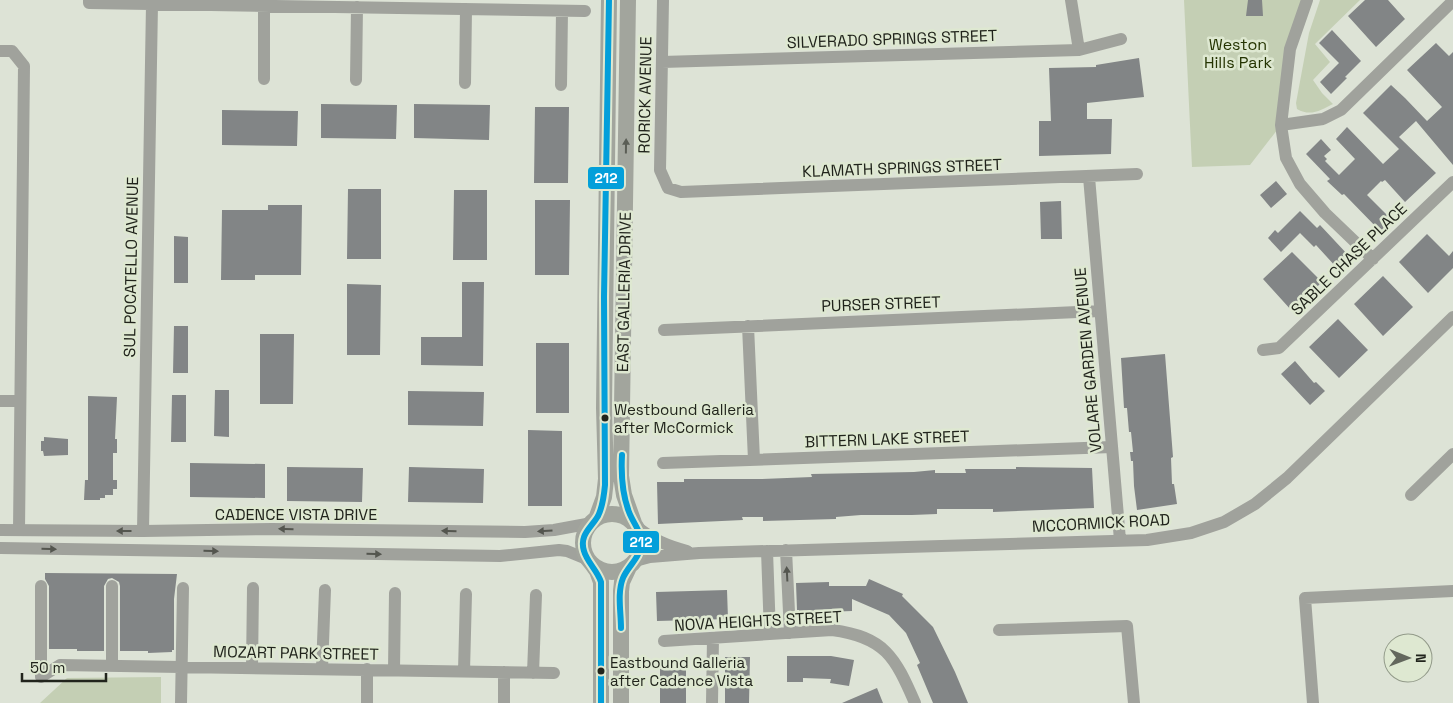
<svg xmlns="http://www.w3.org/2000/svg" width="1453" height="703" viewBox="0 0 1453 703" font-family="'Space Grotesk',sans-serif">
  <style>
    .green { fill: #c4cfb4 }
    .building { fill: #828586 }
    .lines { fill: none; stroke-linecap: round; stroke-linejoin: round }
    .minor { stroke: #a0a29c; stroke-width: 12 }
    .major { stroke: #a2a59d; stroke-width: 16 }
    .bus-1-casing { stroke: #dee8d1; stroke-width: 10 }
    .bus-1 { stroke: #039fda; stroke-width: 6 }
    .oneway { fill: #5b5e56 }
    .oneway2 { fill: #54564f }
    .bus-dot { fill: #21241c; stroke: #dee8d1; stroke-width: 2 }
    .labels { text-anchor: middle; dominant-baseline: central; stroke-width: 5; stroke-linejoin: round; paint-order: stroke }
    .bus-label { font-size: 15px; fill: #21241c; stroke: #dee8d1; text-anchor: start }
    .street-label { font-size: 16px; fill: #21241c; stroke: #dee8d1 }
    .park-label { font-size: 16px; fill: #253402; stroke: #dee8d1 }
    .line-badge { stroke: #dee8d1; stroke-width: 2 }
    .badge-label { font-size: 14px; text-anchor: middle; font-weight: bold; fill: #fff }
  </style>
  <rect width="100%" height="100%" fill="#dde3d6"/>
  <path class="green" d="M1184,0H1310L1290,49L1281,125L1250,165L1192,167Z
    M1320,0H1360L1315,44L1330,62L1313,80L1322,93L1333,104C1321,110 1311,117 1297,109L1296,103L1309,33Z
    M161,677V703H40L67,678Z"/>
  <path class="building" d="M1248,0H1262L1263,16H1246Z
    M1365,0H1388L1405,19L1376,47L1348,16Z
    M1332,30L1361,61L1345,77L1347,78L1331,94L1320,82L1339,63L1319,43Z
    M1436,43L1449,56L1453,52V165L1416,121L1399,137L1436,173L1405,202L1385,180L1382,182L1381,181L1367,195L1388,216L1383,222L1387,226L1381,232L1344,194L1342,195L1327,181L1330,179L1306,154L1321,139L1331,150L1324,156L1327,159L1325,161L1339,175L1355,159L1336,139L1347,127L1383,164L1399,149L1363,113L1391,85L1405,98L1427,121L1442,107L1407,70Z
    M1139,58L1144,97L1087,103V119H1112L1111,154L1039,156V121H1051L1049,68L1096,67V65Z
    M321,104L397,105L396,139L321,138Z
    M414,104L490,105L489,140L414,138Z
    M535,107H569L568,183H534Z
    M222,110L298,111L297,146L222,145Z
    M1276,181L1287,194L1271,208L1260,195Z
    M348,189H381V259H347Z
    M454,190H487V260H453Z
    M535,200H570L569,275H535Z
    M1061,201L1062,239H1041L1040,202Z
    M268,205H302L301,275H255V280H221L222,210H268Z
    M1300,211L1317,228L1320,225L1349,256L1337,268L1316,245L1314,247L1300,233L1281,252L1268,238L1275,230L1278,233Z
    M1427,234L1449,256L1453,251V268L1428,293L1399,262Z
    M174,236L188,237V283H174Z
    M1292,252L1322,282L1292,311L1263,279Z
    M1383,276L1413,307L1383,336L1354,304Z
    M462,282H484L483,366L421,365V337H462Z
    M347,284L381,285L380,355H347Z
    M1338,319L1368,350L1339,378L1309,347Z
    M174,326H188V373H173Z
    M260,334H294L293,404H260Z
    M536,343H569V413H536Z
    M1165,354L1173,457L1171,458L1172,484H1174L1177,504L1137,510L1134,486L1133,461H1131L1130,452H1133L1131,432H1129L1127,408H1124L1121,358Z
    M1295,361L1314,383L1316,382L1325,391L1310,405L1281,374Z
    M215,390H229V437L214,436Z
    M408,391L484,392L483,426L408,425Z
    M172,395H186V442H171Z
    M88,396L117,397L115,439H117V453H113V480H117V489H113V495H105V498H100V500H84L85,480H88Z
    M528,430L562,431V506H528Z
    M44,437L68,439V455L44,456L43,451H41V441H44Z
    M190,463L265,464V498L190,497Z
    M287,467L363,468L362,502L287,501Z
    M409,467L484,469L483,503L408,502Z
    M1016,467L1092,468L1094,508L993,512V509H937V514L912,515H861L836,517V519L763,521V517H742L743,520L658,524L657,482H684V479H762L812,477L811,474L914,472L935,470V473H966L965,469H1016Z
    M45,573L177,574L174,599V650H172V652L148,653V651H120V586L119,582L112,578L108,579L104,586V651H77V649H49V586L45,579Z
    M869,579L903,594L902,596L933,627L955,672L968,703H933L917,665L920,663L906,633L889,615L852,599V611L799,613V610H797L796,583L829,582V586H866Z
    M727,590L728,619L657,621L656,592Z
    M787,656H831L854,660L849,686L830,683L831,679L803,678V682H787Z
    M725,657H750L749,703H725Z
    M660,662H686V703H660Z
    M877,688L883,703H842Z"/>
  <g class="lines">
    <path class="minor" d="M89,0V3L585,11
      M663,0L660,170L668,188L681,192L1137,174
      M1071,0L1079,50
      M1307,0L1290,49L1281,125L1286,158L1300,184L1325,213L1373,259
      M264,6V79
      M0,51H12L24,66L19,530
      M662,62L1079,50L1121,39
      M356,80L357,7
      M465,83L466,9
      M561,85L562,11
      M1281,125L1323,119L1341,110L1453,1
      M1089,177L1120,540
      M748,326L754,460
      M664,330L1100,311
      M1263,350L1279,348L1453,182
      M0,401H20
      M663,463L1112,447
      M1411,495L1453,454
      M637,527C653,540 668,546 687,551
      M0,530L143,531L272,529L525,532L554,530L592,523
      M143,531L152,4
      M0,548L500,556L559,550L567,551L589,560
      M786,550L790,633
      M767,551L770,634
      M635,561L650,557L699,553L1147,540L1191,533L1224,522L1255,504L1287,478L1453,317
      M999,630L1127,626L1134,703
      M664,641L832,630C885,637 895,657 915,703
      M112,666V586
      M252,668L253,588
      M322,669L325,590
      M367,669V703
      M394,670L395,593
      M464,671L466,594
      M504,672V703
      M533,673L536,595
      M41,677L60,665L554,673
      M41,677V586
      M181,703L183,588
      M712,703L713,638
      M1313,703L1305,598L1453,591"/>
    <path class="major" d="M628,0L621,476L624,495L634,523
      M583 543a29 29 0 1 1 58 0a29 29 0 1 1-58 0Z
      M596,519L604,497L606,479L604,408L609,0
      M592,564L597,571L601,582V703
      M621,703V591L622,582L629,567"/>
    <g class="bus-1-casing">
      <path id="bus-1" d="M621,628C621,612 617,593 623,578C628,566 640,558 641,544C642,532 633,523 629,512C622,494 621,474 622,455
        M601,703V582C597,570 587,562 584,551C579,535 591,528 598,516C603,506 604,496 605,485L604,297L609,0"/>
    </g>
    <use href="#bus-1" class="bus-1"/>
  </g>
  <defs><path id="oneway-solid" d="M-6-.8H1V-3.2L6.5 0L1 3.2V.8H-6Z" transform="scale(1.25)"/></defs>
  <use class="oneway" href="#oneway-solid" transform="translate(626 146) rotate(-89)"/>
  <g class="oneway2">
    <use href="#oneway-solid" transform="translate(286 529) rotate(-179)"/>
    <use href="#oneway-solid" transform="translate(124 531) rotate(-180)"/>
    <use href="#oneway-solid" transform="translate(449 531) rotate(-179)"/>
    <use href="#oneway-solid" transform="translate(545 531) rotate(176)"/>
    <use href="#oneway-solid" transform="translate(49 549) rotate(1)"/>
    <use href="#oneway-solid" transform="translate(211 551) rotate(1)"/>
    <use href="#oneway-solid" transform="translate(374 554) rotate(1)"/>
    <use href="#oneway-solid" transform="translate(787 574) rotate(-93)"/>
  </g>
  <g class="bus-dot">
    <circle cx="605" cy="418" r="4.5"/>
    <circle cx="601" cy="671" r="4.5"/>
  </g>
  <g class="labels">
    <g class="bus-label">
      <text x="614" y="409">Westbound Galleria<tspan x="614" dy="18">after McCormick</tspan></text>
      <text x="610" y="662">Eastbound Galleria<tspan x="610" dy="18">after Cadence Vista</tspan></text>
    </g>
    <g class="street-label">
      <text transform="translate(892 39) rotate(-2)">SILVERADO SPRINGS STREET</text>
      <text transform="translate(645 95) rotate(-89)">RORICK AVENUE</text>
      <text transform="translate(902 168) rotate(-2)">KLAMATH SPRINGS STREET</text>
      <text transform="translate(1349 259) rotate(-44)">SABLE CHASE PLACE</text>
      <text transform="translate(131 267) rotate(-89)">SUL POCATELLO AVENUE</text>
      <text transform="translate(624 292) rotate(-89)">EAST GALLERIA DRIVE</text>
      <text transform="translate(881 304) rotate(-2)">PURSER STREET</text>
      <text transform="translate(1088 360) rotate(-95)">VOLARE GARDEN AVENUE</text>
      <text transform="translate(887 439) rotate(-2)">BITTERN LAKE STREET</text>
      <text x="296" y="514">CADENCE VISTA DRIVE</text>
      <text transform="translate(1101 523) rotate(-3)">MCCORMICK ROAD</text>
      <text transform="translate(758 621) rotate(-3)">NOVA HEIGHTS STREET</text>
      <text transform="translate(296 653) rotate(1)">MOZART PARK STREET</text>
    </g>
    <g class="park-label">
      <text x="1238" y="44">Weston<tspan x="1238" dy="18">Hills Park</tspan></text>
    </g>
  </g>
  <g class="line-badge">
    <rect x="587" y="166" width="38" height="24" rx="5" fill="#039fda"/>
    <rect x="622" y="530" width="38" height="24" rx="5" fill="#039fda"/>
  </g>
  <g class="badge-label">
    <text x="606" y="183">212</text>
    <text x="641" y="547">212</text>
  </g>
  <g transform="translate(1408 658) rotate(91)"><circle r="24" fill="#dee8d1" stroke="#929a89"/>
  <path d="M0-4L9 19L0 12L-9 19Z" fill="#63675d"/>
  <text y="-8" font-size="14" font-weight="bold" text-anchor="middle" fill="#21241c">N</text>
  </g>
  <path d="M22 673v8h84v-8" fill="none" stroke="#21241c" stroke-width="2.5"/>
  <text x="30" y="673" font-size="15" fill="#21241c" stroke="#dee8d1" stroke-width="4" paint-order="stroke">50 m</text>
</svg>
